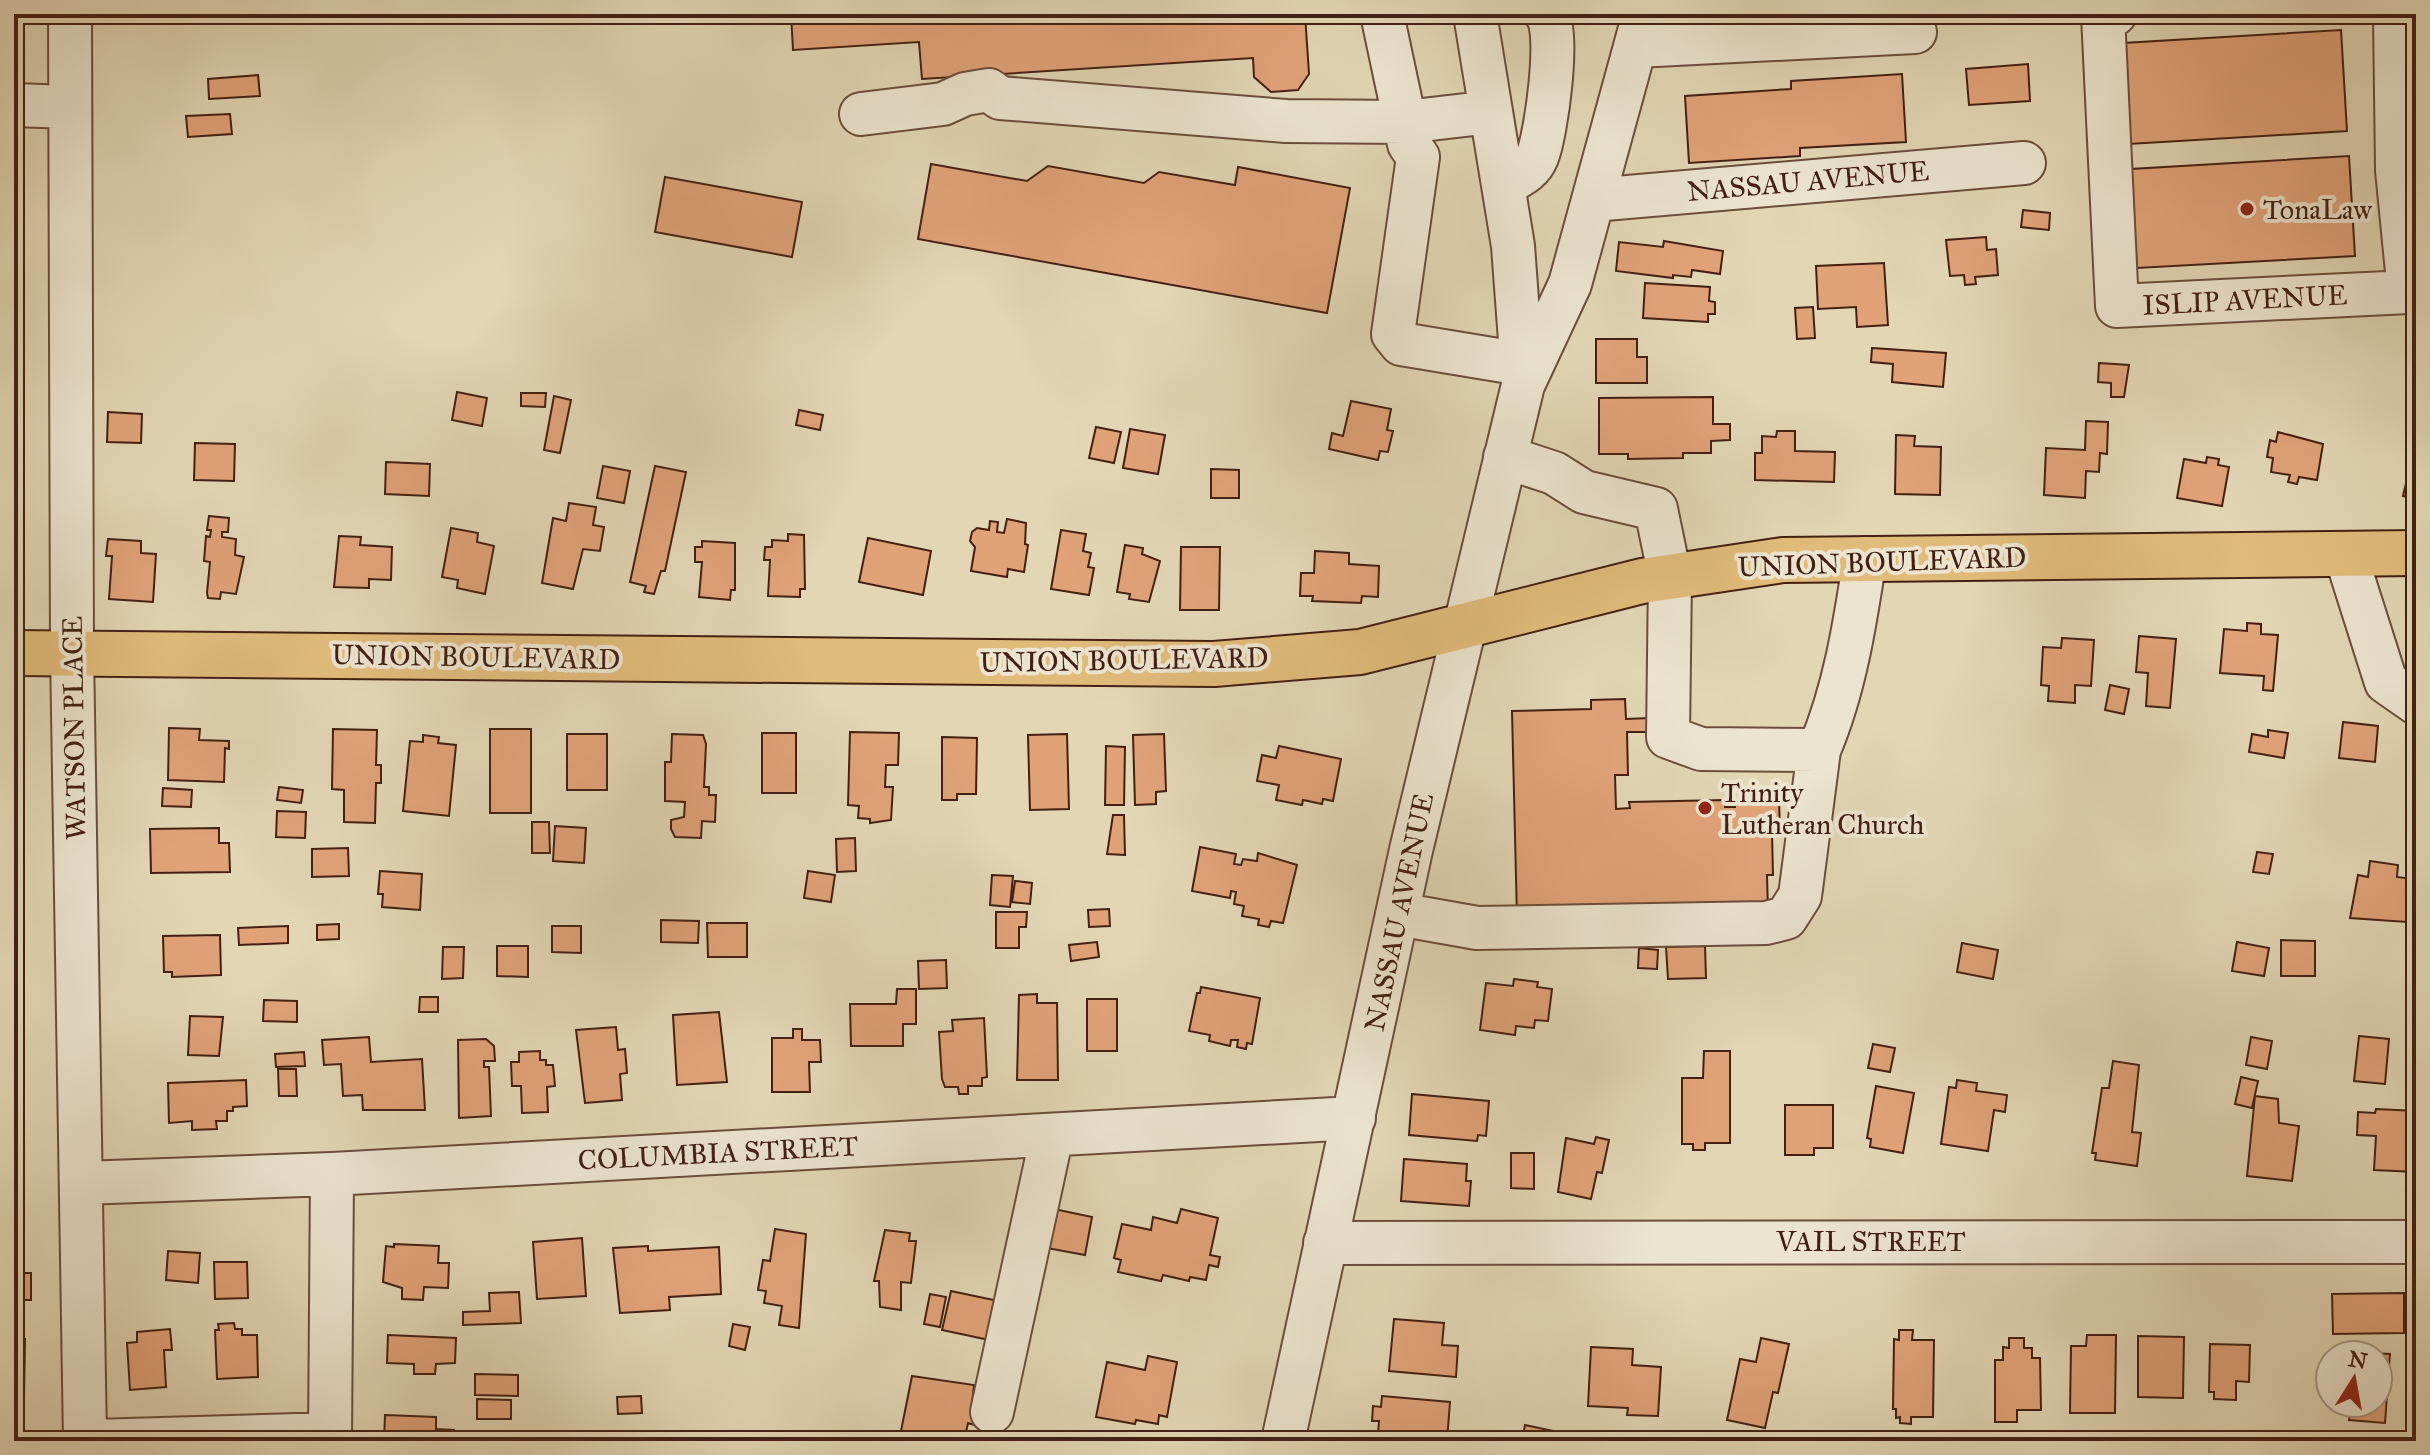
<svg xmlns="http://www.w3.org/2000/svg" width="2430" height="1455" viewBox="0 0 2430 1455" font-family="'IM FELL Great Primer',serif">
  <style>
    .building { fill: #e1a278; stroke: #432012; stroke-width: 2 }
    .lines { fill: none; stroke-linecap: round; stroke-linejoin: round }
    .minor-casing { stroke: #6b4e3b; stroke-width: 46 }
    .major-casing { stroke: #432012; stroke-width: 48 }
    .minor { stroke: #ece4cf; stroke-width: 42 }
    .major { stroke: #e1bb7a; stroke-width: 44 }
    .poi-dot { fill: #8f2418; stroke: #ece4cf; stroke-width: 3 }
    .labels { text-anchor: middle; dominant-baseline: central; stroke-width: 8; stroke-linejoin: round; paint-order: stroke }
    .street-label { font-size: 28px; fill: #432012; stroke: #ece4cf }
    .poi-label { font-size: 28px; fill: #432012; stroke: #ece4cf; text-anchor: start }
  </style>
  <rect width="100%" height="100%" fill="#e2d6b5"/>
  <filter id="stains"><feTurbulence type="fractalNoise" baseFrequency=".0025" numOctaves="4"/><feColorMatrix values="0 0 0 0 .2 0 0 0 0 .09 0 0 0 0 .02 0 0 0 .5 -.17"/></filter>
  <radialGradient id="worn" r=".72"><stop offset=".6" stop-color="#630" stop-opacity="0"/><stop offset="1" stop-color="#630" stop-opacity=".3"/></radialGradient>
  <path class="building" d="M791,14H1305L1309,74L1298,90L1271,92L1254,77L1253,58L922,79L919,42L793,50Z
    M2341,30L2347,131L2129,144L2123,43Z
    M2028,64L2030,101L1969,105L1966,69Z
    M1902,74L1906,142L1800,148V156L1689,163L1685,96L1791,89V81Z
    M258,75L260,96L209,99L208,79Z
    M230,114L232,134L188,137L186,116Z
    M2349,156L2355,256L2137,268L2131,169Z
    M931,164L1027,181L1048,166L1144,183L1159,172L1235,185L1238,167L1350,188L1327,313L918,239Z
    M665,177L802,202L792,257L655,232Z
    M2023,210L2050,213L2049,230L2021,227Z
    M1986,237L1987,250L1996,249L1998,275L1975,277L1976,284L1965,285L1964,275L1950,276L1946,240Z
    M1664,241L1723,251L1720,274L1692,270L1691,277L1673,275V278L1616,271L1619,242L1663,247Z
    M1884,263L1888,325L1857,327L1856,307L1818,309L1816,266Z
    M1645,283L1710,287L1709,301L1715,302V314H1708V322L1643,318Z
    M1813,307L1815,338L1797,339L1795,308Z
    M1596,339H1637V357H1647V383H1596Z
    M1872,348L1946,353L1943,387L1892,382L1893,364L1871,362Z
    M2099,363L2129,365L2124,397H2111V383L2098,382Z
    M457,392L487,398L482,426L452,420Z
    M521,393H546L545,407L521,406Z
    M554,396L571,400L560,453L544,450Z
    M1713,397V424H1730V440L1711,441V453H1683V458L1628,459V454H1599V398Z
    M1351,401L1391,409L1387,430L1393,431L1388,452L1380,451L1378,460L1329,449L1332,433L1343,436Z
    M799,410L823,415L820,430L796,425Z
    M108,412L142,414L141,443L107,442Z
    M2086,421L2108,422L2107,454L2100,453L2099,472L2086,471L2085,498L2044,495L2046,448L2085,450Z
    M1096,427L1121,432L1114,463L1089,458Z
    M1130,429L1165,435L1158,474L1123,468Z
    M1777,431H1795V451L1835,452L1834,482L1755,480V453H1762V436L1776,437Z
    M2278,432L2323,444L2317,480L2299,477L2297,484L2288,482L2290,475L2271,472L2273,458L2267,457L2270,440L2276,442Z
    M1896,435L1915,436L1914,446L1941,447L1940,495L1895,494Z
    M195,443L235,444L234,481L194,480Z
    M2415,445H2416V499L2403,496Z
    M2207,457L2219,459L2218,465L2229,467L2222,506L2177,498L2184,459L2206,463Z
    M386,462L430,464L429,496L385,494Z
    M603,466L630,471L624,503L597,498Z
    M655,466L686,472L665,571H661L654,594L644,592L646,586L630,582Z
    M1211,469L1239,470V498H1211Z
    M14,487H18V560H14Z
    M569,503L596,507L593,525L604,527L600,551L583,549L573,589L542,583L553,518L566,521Z
    M209,516L229,518L228,532H222V537L236,539L235,555L244,557L236,594L221,592L220,599L208,598L207,593L210,562L204,561L206,536L210,537L211,530H207Z
    M1007,519L1026,523L1025,544L1028,545L1024,572L1008,569L1007,577L971,571L975,547L970,541L972,532L977,528L989,530L990,521L998,522L997,532L1004,533Z
    M451,528L478,533L477,542L494,546L485,594L457,588L458,580L442,577Z
    M1061,530L1086,534L1083,551L1091,553L1088,567L1094,568L1089,595L1051,589Z
    M788,534L804,535L805,589H800V597L768,596L770,560H764L765,547H772V540L788,541Z
    M339,536L361,537L360,545L392,547L391,580L369,579V588L334,587Z
    M868,538L931,551L923,595L859,582Z
    M108,539L141,541V553L156,554L153,602L109,599L112,556H106Z
    M702,541L735,543V590H731L730,600L699,597L702,562H695V547H702Z
    M1125,545L1143,548L1142,554L1160,561L1149,602L1129,599L1130,594L1117,592Z
    M1181,547H1220L1219,610H1180Z
    M1315,551L1349,553V564L1379,566L1378,597L1362,596L1361,603L1312,601L1313,596H1300L1301,573H1314Z
    M2247,623L2261,624V634L2278,635L2273,691L2263,690L2264,676L2220,673L2224,629L2247,631Z
    M2139,636L2176,639L2170,708L2146,706L2148,673L2136,672Z
    M2062,638L2094,640L2091,686L2075,685V703L2048,701L2049,686L2041,685L2043,647L2061,648Z
    M2110,685L2129,689L2124,714L2105,710Z
    M1625,699L1626,719L1649,718V732H1627L1628,775H1615L1616,809L1630,808L1629,802L1725,800V807H1735V799L1779,798L1780,833H1772L1773,875H1767L1768,911L1517,918L1512,711L1591,709V700Z
    M2343,722L2378,726L2375,762L2339,758Z
    M169,728L200,729L199,740L229,741V749L225,748L224,782L168,780Z
    M333,729L377,730L376,765H381V783H376L375,823L344,822V790L332,789Z
    M490,729H531V813H490Z
    M2268,730L2288,733L2284,758L2249,752L2252,734L2268,737Z
    M850,732L899,733L898,765H886L885,787H893L891,820L870,823V819L858,818L859,806L848,805Z
    M762,733H796V793H762Z
    M567,734H607V790H567Z
    M672,734L703,735L706,744L704,787H709V795H716L715,822L702,821L701,838L675,837L671,829V820L684,817L685,802L665,801V762H671Z
    M1067,734L1069,809L1030,810L1028,735Z
    M1164,734L1166,791L1156,792V804L1135,805L1133,735Z
    M423,735L439,737L438,743L456,745L449,816L403,811L410,741L423,742Z
    M942,737L977,738L976,794H957V800H942Z
    M1106,746L1125,747L1124,805H1105Z
    M1279,746L1341,759L1333,801L1323,799L1322,804L1303,800L1302,805L1276,800L1279,785L1257,781L1262,755L1276,758Z
    M279,787L303,790L301,803L277,800Z
    M163,788L192,790L191,807L162,806Z
    M277,811L306,812L305,838L276,837Z
    M1113,815H1124L1125,855L1107,854Z
    M532,822H549L550,853H532Z
    M555,826L586,828L584,863L553,861Z
    M219,828V843H229L230,872L151,873L150,829Z
    M855,838L856,871L837,872L836,839Z
    M1200,847L1236,854L1234,864L1241,865L1243,859L1257,861L1258,853L1297,865L1283,923L1271,921L1269,927L1258,925L1259,919L1242,916L1244,906L1234,904L1236,892L1231,891L1230,898L1192,891Z
    M348,848L349,876L312,877V849Z
    M2257,852L2273,854L2269,874L2253,872Z
    M2370,861L2398,865L2397,877L2413,879L2407,922L2350,918L2358,875L2368,877Z
    M380,871L422,874L420,910L382,907L383,894H378Z
    M808,871L835,875L831,902L804,898Z
    M992,875L1013,876L1010,907L990,905Z
    M1015,881L1032,883L1030,904L1012,902Z
    M1109,909L1110,926L1089,927L1088,910Z
    M996,912H1027L1026,927H1019V948H996Z
    M661,920L699,921L698,943L661,942Z
    M707,923H747V957H708Z
    M339,924V939L317,940V925Z
    M288,926V943L239,945L238,928Z
    M552,926H581V953L552,952Z
    M220,935L221,975L172,977V972H164L163,936Z
    M2281,940L2315,941V976H2281Z
    M1097,942L1099,957L1071,961L1069,945Z
    M2237,942L2269,948L2264,976L2232,971Z
    M1962,943L1998,950L1993,979L1957,972Z
    M497,946H528V977L497,976Z
    M1705,946L1706,978L1668,979L1666,947Z
    M443,947H464L463,978L442,979Z
    M1639,948L1658,950L1657,969L1638,968Z
    M946,960L947,988L919,989L918,961Z
    M1514,979L1538,982L1537,987L1552,989L1548,1021L1535,1020L1534,1028L1516,1026L1515,1035L1480,1030L1486,983L1513,986Z
    M1201,987L1260,998L1252,1044L1247,1043L1246,1049L1237,1047L1238,1040H1231L1230,1046L1209,1041L1210,1035L1189,1031L1197,993H1200Z
    M897,989H916V1024H903V1046H851L850,1004H896Z
    M1037,994V1003H1057L1058,1080H1017L1019,995Z
    M420,997H438V1012H419Z
    M1087,999H1117V1051H1087Z
    M264,1000L297,1001V1022L263,1021Z
    M719,1012L727,1082L677,1085L673,1015Z
    M190,1016L223,1017L219,1056L188,1055Z
    M984,1018L987,1077L982,1078V1086H968V1094H959L958,1087H945L942,1079L939,1032L953,1031L952,1020Z
    M616,1027L618,1050L625,1049L627,1073L620,1074L622,1100L585,1103L576,1030Z
    M793,1029H802V1040H820L821,1062H809L810,1092H772V1038H793Z
    M2359,1036L2389,1039L2385,1084L2354,1081Z
    M369,1037L371,1062L422,1059L425,1110H363L362,1095L343,1096L341,1064L324,1065L322,1040Z
    M2251,1037L2272,1041L2267,1069L2246,1065Z
    M486,1039L494,1046L495,1061H484V1067H489L491,1116L459,1118L458,1040Z
    M1873,1044L1895,1048L1890,1072L1868,1068Z
    M540,1051V1060H546V1065H553L555,1086L547,1087L548,1112L522,1113L521,1086H512L511,1062H519V1052Z
    M1704,1051H1730V1143H1705V1150H1693V1144H1682V1078H1703Z
    M304,1052L305,1066L276,1067L275,1054Z
    M2113,1061L2139,1065L2132,1132L2141,1133L2137,1166L2095,1160L2096,1153H2092L2102,1088H2109Z
    M278,1069H296L297,1096H279Z
    M2241,1077L2258,1081L2252,1108L2235,1104Z
    M246,1080L247,1106L233,1107V1111H227V1121H216L217,1129L192,1130V1121L169,1123L168,1083Z
    M1957,1080L1977,1083L1976,1091L2007,1095L2005,1112L1994,1110L1988,1151L1941,1144L1949,1087L1956,1088Z
    M1876,1086L1914,1093L1903,1153L1870,1147L1871,1139L1867,1138Z
    M1412,1094L1489,1101L1486,1136L1478,1135L1477,1141L1409,1135Z
    M2255,1096L2278,1099L2279,1123L2299,1126L2292,1181L2247,1176Z
    M1785,1105H1833V1148H1814V1155H1785Z
    M2376,1109L2416,1111V1172L2374,1170L2376,1136L2357,1135L2358,1112L2375,1113Z
    M1596,1137L1609,1140L1602,1173L1597,1172L1591,1199L1558,1192L1566,1138L1594,1144Z
    M1511,1153H1534V1189L1511,1188Z
    M1404,1159L1467,1164L1466,1181H1471L1469,1206L1401,1201Z
    M1054,1209L1092,1217L1085,1255L1047,1248Z
    M1181,1209L1218,1218L1210,1255L1220,1257L1218,1267L1209,1265L1206,1280L1190,1277L1189,1281L1163,1275L1161,1281L1118,1272L1121,1260L1114,1258L1122,1224L1151,1230L1153,1217L1177,1223Z
    M775,1229L806,1234L799,1328L779,1325L782,1306L764,1303L766,1291L758,1290L763,1260L770,1261Z
    M885,1230L910,1233L909,1241H916L911,1283L901,1282V1310L880,1307L879,1281H874Z
    M582,1238L586,1296L537,1299L533,1242Z
    M394,1244L439,1246L438,1263H449L448,1288L424,1287L423,1300L402,1299V1288L383,1282L386,1246L394,1247Z
    M648,1246V1251L719,1247L721,1294L669,1297L670,1310L620,1313L613,1248Z
    M168,1251L200,1253L198,1283L166,1280Z
    M214,1262H247L248,1298L215,1299Z
    M14,1273H31V1300H14Z
    M951,1291L1003,1302L994,1341L942,1330Z
    M519,1292L521,1323L463,1325V1312L490,1311L489,1293Z
    M2404,1293V1333L2333,1334L2332,1294Z
    M930,1294L946,1297L940,1327L924,1324Z
    M1394,1319L1444,1323L1442,1345L1458,1346L1456,1377L1389,1371Z
    M234,1323L235,1329H242V1335H257L258,1377L217,1379L215,1330H219L218,1324Z
    M733,1324L750,1327L745,1350L729,1346Z
    M170,1329L172,1350H164L166,1387L130,1390L127,1343L137,1342V1332Z
    M1899,1330H1913L1912,1340H1934L1933,1417H1911V1424L1900,1423V1417L1896,1418V1409H1893L1894,1339L1899,1340Z
    M388,1335L456,1338L455,1363L436,1364L435,1374H414V1364L387,1363Z
    M2087,1335H2116L2115,1413H2070L2071,1346H2086Z
    M2138,1336L2184,1337L2183,1398L2138,1397Z
    M1761,1338L1789,1344L1778,1393L1773,1392L1765,1428L1727,1420L1740,1359L1756,1362Z
    M2009,1338H2024V1348H2032V1358H2040L2041,1410H2017V1422H1995V1360H2003V1347L2009,1348Z
    M14,1339H25L24,1398H14Z
    M2210,1344L2250,1345L2249,1382L2236,1381V1400L2214,1399V1392H2209Z
    M1591,1347L1633,1349L1632,1365L1661,1367L1658,1416L1627,1415L1628,1408L1588,1406Z
    M2354,1352L2390,1354L2385,1423L2349,1420L2351,1403H2378V1355H2353Z
    M1148,1356L1177,1362L1167,1417L1159,1415L1158,1424L1136,1420L1135,1424L1096,1417L1107,1362L1145,1370Z
    M475,1374L518,1375V1396L475,1395Z
    M912,1376L974,1385L971,1413L976,1414L974,1425L968,1423L964,1441H899Z
    M641,1396L642,1413L618,1414L617,1397Z
    M1382,1396L1450,1402L1447,1441H1428L1429,1436L1417,1434V1441H1390V1434L1378,1433L1379,1421H1372L1373,1406L1381,1407Z
    M477,1399L511,1400V1419H477Z
    M385,1415L436,1417V1429L454,1430L453,1436H459V1441H384Z
    M1525,1425L1558,1432L1557,1441H1522Z"/>
  <g class="lines">
    <g class="minor-casing">
      <path id="minor" d="M70,14L72,652L85,1441
        M1382,14L1405,122L1491,112
        M1475,14L1513,246L1523,381
        M2115,14L2103,15L2117,306L2409,292L2397,170L2395,14
        M1636,46L1915,32
        M14,105L70,107
        M861,114L943,104L965,94L989,90L1000,98L1286,121L1405,122L1409,144L1418,157L1393,334L1401,344L1522,364
        M1504,185C1517,177 1531,172 1537,157C1546,136 1561,29 1546,14
        M1593,200L2024,163
        M1505,457L1554,473L1584,492L1656,509L1670,577L1668,737L1701,749L1819,750C1845,689 1855,623 1865,558
        M2345,553L2386,682L2416,703
        M1398,914L1477,928L1766,923L1786,918L1800,896L1819,750
        M82,1183L332,1174L1354,1118
        M1325,1243L2416,1242
        M992,1412L1052,1135
        M93,1441L330,1434
        M330,1441L332,1174
        M1283,1441L1411,850L1523,385L1570,284L1644,14"/>
    </g>
    <g class="major-casing">
      <path id="major" d="M14,653L1214,664L1360,652L1642,581L1783,560L2416,553"/>
    </g>
    <use href="#minor" class="minor"/>
    <use href="#major" class="major"/>
  </g>
  <g class="poi-dot">
    <circle cx="2247" cy="209" r="8"/>
    <circle cx="1705" cy="808" r="8"/>
  </g>
  <g class="labels">
    <g class="street-label">
      <text transform="translate(1808 181) rotate(-5)">NASSAU AVENUE</text>
      <text transform="translate(2245 300) rotate(-3)">ISLIP AVENUE</text>
      <text transform="translate(1882 562) rotate(-2)">UNION BOULEVARD</text>
      <text transform="translate(476 657) rotate(1)">UNION BOULEVARD</text>
      <text transform="translate(1124 660) rotate(-1)">UNION BOULEVARD</text>
      <text transform="translate(74 728) rotate(-91)">WATSON PLACE</text>
      <text transform="translate(1399 912) rotate(-78)">NASSAU AVENUE</text>
      <text transform="translate(718 1153) rotate(-3)">COLUMBIA STREET</text>
      <text x="1871" y="1241">VAIL STREET</text>
    </g>
    <g class="poi-label">
      <text x="2263" y="209">TonaLaw</text>
      <text x="1721" y="792">Trinity<tspan x="1721" dy="32">Lutheran Church</tspan></text>
    </g>
  </g>
  <rect width="2430" height="1455" fill="none" stroke="#e2d6b5" stroke-width="48"/>
  <rect x="16" y="16" width="2398" height="1423" fill="none" stroke="#432012" stroke-width="4"/>
  <rect x="24" y="24" width="2382" height="1407" fill="none" stroke="#432012" stroke-width="2"/>
  <g transform="translate(2354 1379) rotate(11)"><circle r="38" fill="#ece4cf" stroke="#a89683" stroke-width="2"/>
  <path d="M0-6L14 30L0 20L-14 30Z" fill="#8f2418"/>
  <text y="-12" font-size="22" font-weight="bold" text-anchor="middle" fill="#432012">N</text>
  </g>
  <rect width="100%" height="100%" filter="url(#stains)"/>
  <rect width="100%" height="100%" fill="url(#worn)"/>
</svg>
